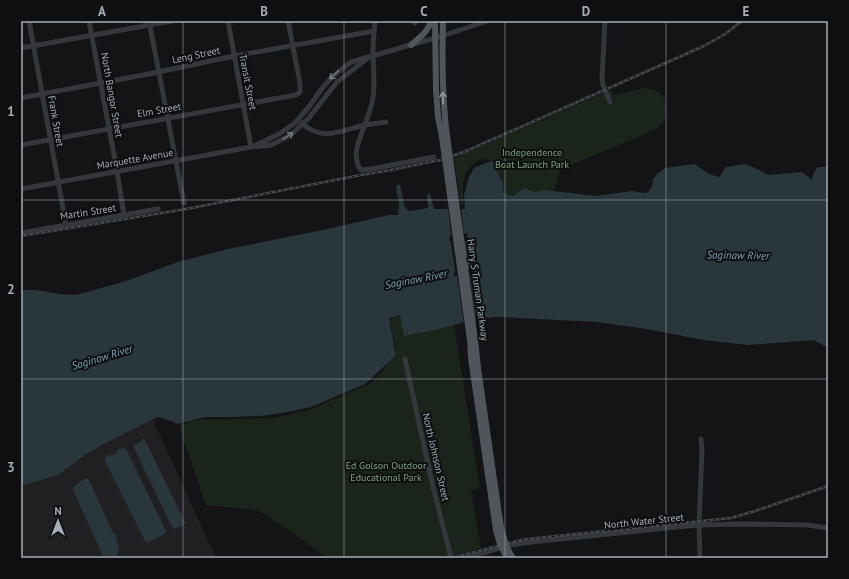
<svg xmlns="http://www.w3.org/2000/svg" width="849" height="579" viewBox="0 0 849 579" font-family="'PT Sans',sans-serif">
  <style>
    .built { fill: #202023 }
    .green { fill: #1b241b }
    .water { fill: #29363b }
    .pier { fill: #141416 }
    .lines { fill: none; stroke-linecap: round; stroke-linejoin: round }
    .minor { stroke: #34373b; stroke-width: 5 }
    .major { stroke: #50545b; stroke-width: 6 }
    .rail-casing { stroke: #474b50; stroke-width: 2.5 }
    .rail { stroke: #0f0f11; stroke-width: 1; stroke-dasharray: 3; stroke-linecap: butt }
    .major-bridge { stroke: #50545b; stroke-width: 6 }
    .oneway { stroke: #727880 }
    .oneway2 { stroke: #939ba5 }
    .grid { fill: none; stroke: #a4adb8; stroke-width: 1; stroke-opacity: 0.55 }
    .labels { text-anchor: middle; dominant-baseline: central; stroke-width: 4; stroke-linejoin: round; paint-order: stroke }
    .street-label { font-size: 10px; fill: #a4adb8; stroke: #0f0f11 }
    .park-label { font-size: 10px; fill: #7da579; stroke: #0f0f11 }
    .water-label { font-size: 11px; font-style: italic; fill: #77a3b7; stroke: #0f0f11 }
    .neatline { fill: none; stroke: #a4adb8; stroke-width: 1.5 }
    .grid-label { font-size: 13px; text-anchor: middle; font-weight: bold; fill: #a4adb8 }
  </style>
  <rect width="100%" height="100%" fill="#141416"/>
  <path class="built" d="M153,420L216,558H21V486L58,475L85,455L102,445Z"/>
  <path class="green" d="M644,88C649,89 655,89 659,92C667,97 668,115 663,122C661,124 659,127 657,129L561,169L554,191L544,190L535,192L524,188L513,196L504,193L502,189L504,186L492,161C490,161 488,159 485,159C477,159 465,170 464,178C462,186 463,195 464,204L461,205L454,158L611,90L614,95Z
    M400,316L405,336L454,325L480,488L471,490L481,548L445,558H327L295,534L257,510L206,505L179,426L195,420L274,418L309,410L350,392L370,384L383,371L396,350L389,318Z"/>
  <path class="water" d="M492,161L504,186L502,189L504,193L513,196L524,188L535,192L544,190L596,196L632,191L645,193L648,192L652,187L653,179L658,173L665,168L695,164L709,174L719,177L726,167L746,164L769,175L802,172L812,180L813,174L818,167H828V348L814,340L748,345L703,340L647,329L597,322L500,317L480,318L435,330L404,336L400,315L389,318L395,351V356L365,384L311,407L283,413L259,416L231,417H205L178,424L165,419L158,417L102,445L85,455L58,475L21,486V291L22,290H37L59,294L76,295L126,281L178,262L228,249L318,231L389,215H398C398,211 399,205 399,201C398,196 395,190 397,185H400L405,208L410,211L428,208L427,195L430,193L434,209H465L464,195L469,177L474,168L483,164Z
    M143,439L145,440L185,522V524L174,529L171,525L134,448V443L135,445L142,441L141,440Z
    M123,448L125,449L127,451L166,531L165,534L147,543L145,541L105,461V459L106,456L110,454L111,456L118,452L117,450Z
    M87,478L91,484L113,533L117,536L116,537L117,542L119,545L117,558H103V556L73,490V487L84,479Z"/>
  <path class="pier" d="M448,207H461L464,234L467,233L468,240L464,241L468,269L473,268L474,275L470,276L476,321L464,324L457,276H454V273L455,271L451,243L450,241L449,237L451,235Z"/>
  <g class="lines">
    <path class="minor" d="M29,21L66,225
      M89,21L117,171L124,215
      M149,21L184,203
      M228,21L251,147
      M375,21C374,31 373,41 373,52C373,69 376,86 372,103C370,111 367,119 364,127C359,141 351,156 361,170L371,169L434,157
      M605,21L602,79L603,85L610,102
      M415,23L416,21
      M21,48L172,21
      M21,98L159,72L234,56L374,31
      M302,123C321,142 342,131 364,125C371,124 379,123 386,122
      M21,145L296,95L300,92V83L288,21
      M256,145L279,134L295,123L308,108L323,87L332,77L351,62L442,36L487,21
      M21,189L251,147L271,145L287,137L294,132L308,119L337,82L368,58
      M21,233L158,209
      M405,359L433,487L451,558
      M465,558L511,545L531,542L677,527L699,525L739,524L808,525L828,528
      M700,558L699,525L702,450L701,439"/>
    <path class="major" d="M435,21L436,90L438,117L442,137
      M443,21C442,60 442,98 447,136
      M411,45C420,37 428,32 431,21
      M470,340L471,358L496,530
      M475,340L478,368L501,528"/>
    <g class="rail-casing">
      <path id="rail" d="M21,236L186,209L361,175L391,170L440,160L464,152L704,46L725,34L742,21
        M452,558L517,541L528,539L731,518L755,511L828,486"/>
    </g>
    <use href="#rail" class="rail"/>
    <path class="major-bridge" d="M447,136L475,340
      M442,137L470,340
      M501,528L507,548L513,558
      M496,530L500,544L507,558"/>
  </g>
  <defs><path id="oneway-shaft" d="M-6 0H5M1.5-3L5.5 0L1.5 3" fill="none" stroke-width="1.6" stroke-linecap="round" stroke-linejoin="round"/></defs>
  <g class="oneway">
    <use href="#oneway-shaft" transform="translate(334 75) rotate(137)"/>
    <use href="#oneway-shaft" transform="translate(288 136) rotate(-32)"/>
  </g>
  <use class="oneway2" href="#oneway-shaft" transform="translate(443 98) rotate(-93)"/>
  <path class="grid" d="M183,21V558M344,21V558M505,21V558M666,21V558M21,200H828M21,379H828"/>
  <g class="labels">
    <g class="street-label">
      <text transform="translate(196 55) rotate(-12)">Leng Street</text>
      <text transform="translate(248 82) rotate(79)">Transit Street</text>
      <text transform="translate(112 95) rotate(80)">North Bangor Street</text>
      <text transform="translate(159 110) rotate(-10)">Elm Street</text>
      <text transform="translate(56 121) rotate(80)">Frank Street</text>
      <text transform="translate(135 159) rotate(-10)">Marquette Avenue</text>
      <text transform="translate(88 212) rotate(-9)">Martin Street</text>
      <text transform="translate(478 290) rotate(82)">Harry S Truman Parkway</text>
      <text transform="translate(436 457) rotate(77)">North Johnson Street</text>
      <text transform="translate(644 521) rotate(-6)">North Water Street</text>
    </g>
    <g class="park-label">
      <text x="532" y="152">Independence<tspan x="532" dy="12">Boat Launch Park</tspan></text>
      <text x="386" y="465">Ed Golson Outdoor<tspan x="386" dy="12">Educational Park</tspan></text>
    </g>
    <g class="water-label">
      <text transform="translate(738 255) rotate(1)">Saginaw River</text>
      <text transform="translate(416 279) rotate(-11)">Saginaw River</text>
      <text transform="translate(102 357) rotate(-17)">Saginaw River</text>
    </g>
  </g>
  <rect width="849" height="579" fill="none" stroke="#0f0f11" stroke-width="44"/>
  <g transform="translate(58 521)" stroke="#0f0f11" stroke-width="3" paint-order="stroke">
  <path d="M0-3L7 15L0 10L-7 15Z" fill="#a4adb8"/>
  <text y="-6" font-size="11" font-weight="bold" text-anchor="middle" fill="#a4adb8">N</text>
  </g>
  <rect x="22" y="22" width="805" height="535" class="neatline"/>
  <g class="grid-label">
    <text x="102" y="16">A</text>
    <text x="264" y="16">B</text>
    <text x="424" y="16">C</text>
    <text x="586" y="16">D</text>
    <text x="746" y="16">E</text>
    <text x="11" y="116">1</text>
    <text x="11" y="294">2</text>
    <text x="11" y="472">3</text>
  </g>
</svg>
